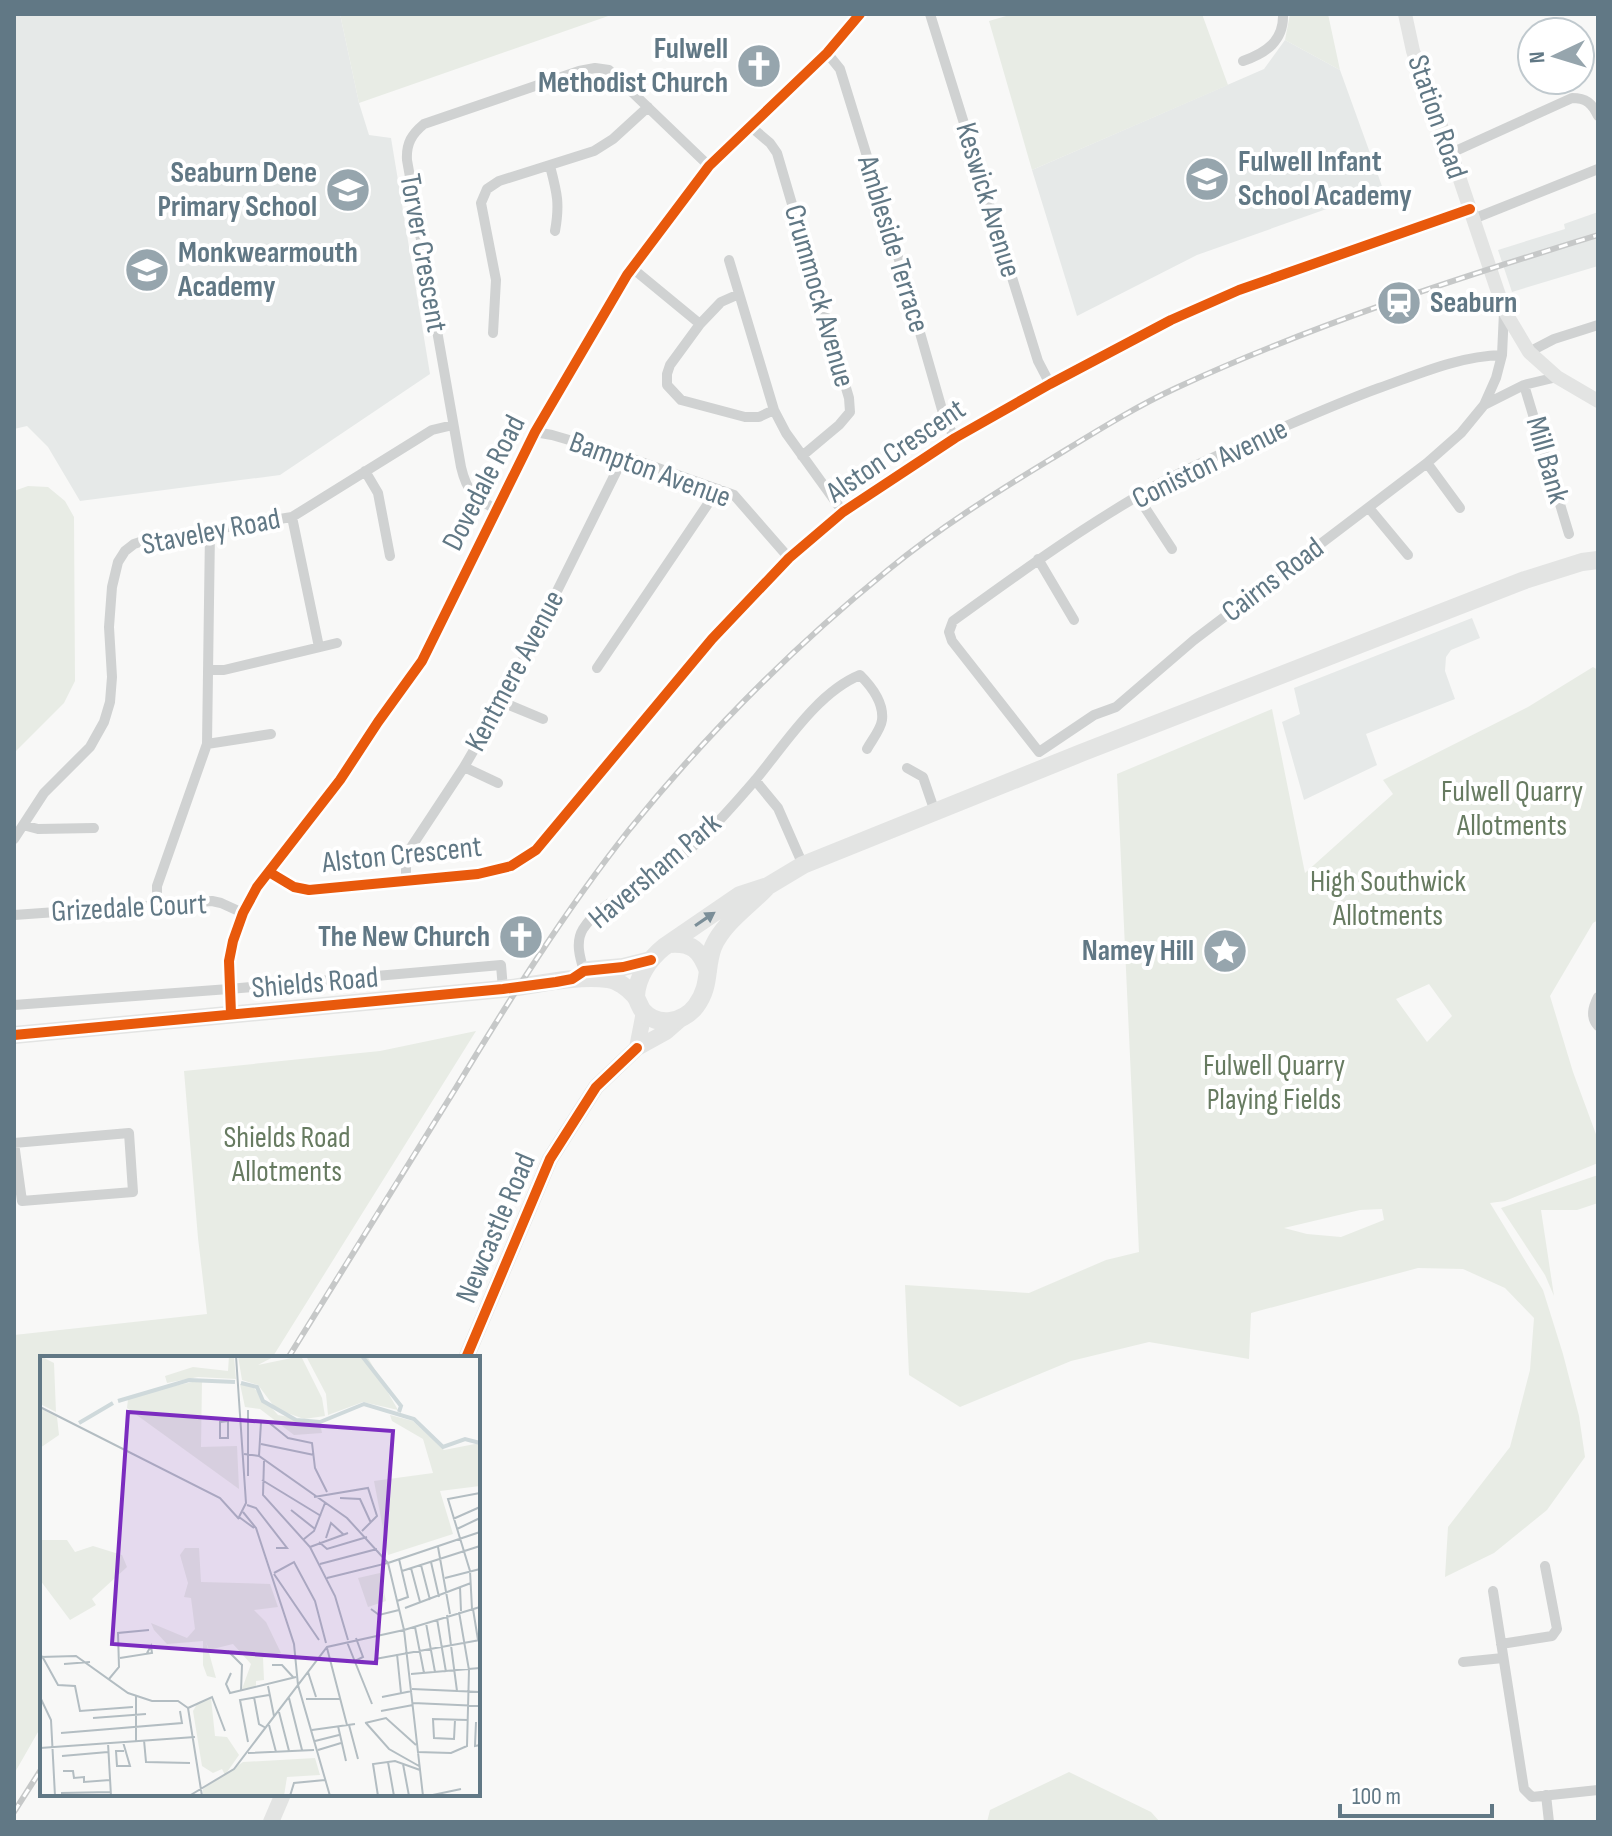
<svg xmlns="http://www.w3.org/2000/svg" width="1612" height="1836" viewBox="0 0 1612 1836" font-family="'Sofia Sans Condensed',sans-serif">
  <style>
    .built { fill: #e6e9e8 }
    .green { fill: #e8ece5; fill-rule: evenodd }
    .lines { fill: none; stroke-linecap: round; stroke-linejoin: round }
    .street { stroke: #d0d2d2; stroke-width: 10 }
    .secondary { stroke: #e3e4e3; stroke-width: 14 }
    .primary { stroke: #e3e4e3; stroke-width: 16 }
    .highway { stroke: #e3e4e3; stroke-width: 18 }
    .rail-casing { stroke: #c6c8c8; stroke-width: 6 }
    .rail { stroke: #fff; stroke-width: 3; stroke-dasharray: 9; stroke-linecap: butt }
    .cycleway-casing { stroke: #fff; stroke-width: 15 }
    .cycleway { stroke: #e8590c; stroke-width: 10 }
    .oneway { fill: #7b8e98 }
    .labels { text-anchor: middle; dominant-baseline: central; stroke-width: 8; stroke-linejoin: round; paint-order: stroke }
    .poi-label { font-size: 30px; font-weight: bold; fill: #617885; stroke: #fff; text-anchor: end }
    .street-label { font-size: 30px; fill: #617885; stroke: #fff }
    .park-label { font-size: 30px; fill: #677b61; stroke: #fff }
    .inset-river { fill: none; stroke: #cfd9db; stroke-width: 4 }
    .inset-road { fill: none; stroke: #b3bdc2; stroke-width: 2 }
    .view { fill: #7b2cbf; fill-opacity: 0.15; stroke: #7b2cbf; stroke-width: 4 }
    .inset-edge { fill: none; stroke: #617885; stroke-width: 4 }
  </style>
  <rect width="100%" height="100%" fill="#f8f8f7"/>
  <path class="built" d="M14,14H340L359,103L369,135L391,138L430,374L280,475L80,501L48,447L27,426L14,429Z
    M1285,40L1340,70L1383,189L1197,255L1077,316L1032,170L1264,69Z
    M1598,212V266L1512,292L1498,250L1565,229L1564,224Z
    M1472,618L1480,638L1451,650L1446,657L1445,671L1455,699L1366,734L1377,765L1304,800L1282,722L1300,714L1294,688Z"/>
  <path class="green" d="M340,14H614L359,103Z
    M1013,14H1202L1228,85L1032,170L989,21Z
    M1290,14H1328L1340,70L1285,40Z
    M28,486L48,487L65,501L74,517L75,681L64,703L14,753V491Z
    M1593,667L1598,670V920L1593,923L1550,996L1573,1072L1597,1137L1598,1163L1505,1201L1490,1203L1543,1290L1563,1354L1579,1416L1585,1457L1547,1510L1494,1553L1445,1577L1448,1527L1510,1447L1530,1370L1534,1318L1505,1288L1463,1269L1418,1268L1251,1313L1249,1359L1149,1342L1071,1361L960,1407L909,1375L905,1285L1029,1293L1106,1260L1139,1252L1117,774L1272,709L1305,873L1393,794L1383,780L1528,707ZM1429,984L1452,1016L1427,1042L1396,999ZM1382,1209L1384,1220L1341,1237L1307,1234L1284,1228L1360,1210Z
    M476,1031L272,1358H42V1725L14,1774V1335L207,1314L198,1238L184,1071L380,1051Z
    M1598,1175V1203L1577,1210H1541L1554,1296L1545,1275L1501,1208Z
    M1069,1772L1151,1812L1160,1822H987L990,1810Z"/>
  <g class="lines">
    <path class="street" d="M930,14L1038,361L1050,384
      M827,53L840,69L900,263L945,420L955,438
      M1243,61C1266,53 1284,41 1283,14
      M750,126L770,143L777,153L849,398L850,412L839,425L802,456
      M1451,153L1572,98C1586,98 1592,103 1598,116
      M550,166C557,193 560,203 555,231
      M1473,219L1598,169
      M729,260L774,410L786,433L843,512
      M632,268L700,324
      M739,294L721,302L700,324L670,365L667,374V385L681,400L745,417H759L774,410
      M1504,312L1502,355L1496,378L1484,405L1524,385L1557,377
      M493,333L496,280L481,203L487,189L499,181L594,151L613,139L648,107
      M1529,352L1554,339L1598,325
      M1524,385L1569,534
      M535,432L552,435L624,456L734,495L789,558
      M1427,463L1460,508
      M365,471L378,493L390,556
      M1138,497L1172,549
      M1369,508L1408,555
      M497,510C475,498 467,493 461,467L407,160C406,143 412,134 424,124L579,71L595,68L609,70L709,166
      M292,517L319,647
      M1038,559L1074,620
      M597,668L718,489
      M209,670H224L337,643
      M502,702L543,719
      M207,744L271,734
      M1039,752L952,641L949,632L953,621C1022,571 1091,521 1166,480C1200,462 1236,447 1272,432C1307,417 1343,401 1379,388C1419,374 1459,356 1502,355
      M1039,752L1094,715L1116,707L1194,640L1427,463L1461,433L1484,405
      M464,767L498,783
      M907,768L923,777L935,812
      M755,780L778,808L803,865
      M23,825L38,829L94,828
      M14,839L44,793L90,747L104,722L110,702L112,677L109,627L112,587L118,562L125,551L134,544L146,540L292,517L432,430L453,425
      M269,872L294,887L309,890L478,874L511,866L536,850L712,639L789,558L843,512L955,438L1050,384L1171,320L1239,290L1470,209
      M406,881V855L464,767L502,702L624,456
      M157,905V886L207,744L210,531
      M14,915L212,901L221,903L243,913
      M584,971C580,958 575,942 583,929C599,904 627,895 651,879C667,869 685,854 699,841C719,822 739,799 757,778C785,744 818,692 860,675C871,686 884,703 882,720C881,729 872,740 867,749
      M1598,997C1593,1007 1590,1017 1598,1026
      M14,1005L229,989L501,965L503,989
      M129,1133L133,1192L22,1201L14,1143Z
      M1493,1591L1524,1789L1532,1797L1598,1790
      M1501,1644L1552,1636L1557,1629L1545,1566
      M1463,1662L1503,1658
      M1546,1795L1549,1822"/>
    <path class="secondary" d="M1405,14L1413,51L1451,153L1504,310L1529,352L1557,377L1598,401
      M231,1014L229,961L233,941L243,913L257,887L340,780L378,722L422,661L535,432L627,275L709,166L827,53L860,14"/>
    <path class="primary" d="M637,1048L644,1012
      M466,1358L550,1159L596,1087L637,1048L666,1032L682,1018
      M271,1822L283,1794"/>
    <path class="highway" d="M669,944C692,942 700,950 708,971
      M588,970L623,967L651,960
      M636,996C637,977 649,959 664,947L740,895L768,886L803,865L1081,753L1525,580L1582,562L1598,560
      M14,1035L503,989C538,985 573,975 608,979C617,980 628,988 634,995C638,999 639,1006 643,1011C658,1028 684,1022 696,1006C711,986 705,968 713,947C723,923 749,906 766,888"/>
    <g class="rail-casing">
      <path id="rail" d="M288,1358C343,1269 398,1180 454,1091C508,1002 564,912 629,830C706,735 793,647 888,570C939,528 995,493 1051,459C1092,434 1133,408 1176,388C1312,325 1455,279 1598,235
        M14,1812L42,1768"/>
    </g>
    <use href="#rail" class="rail"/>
    <g class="cycleway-casing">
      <path id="cycleway" d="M269,872L294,887L309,890L478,874L511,866L536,850L712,639L789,558L843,512L955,438L1050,384L1171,320L1239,290L1470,209
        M231,1014L229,961L233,941L243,913L257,887L340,780L378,722L422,661L535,432L627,275L709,166L827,53L860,14
        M14,1035L503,989L556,982L572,979L584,971L623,967L651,960
        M466,1358L550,1159L596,1087L637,1048"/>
    </g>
    <use href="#cycleway" class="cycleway"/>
  </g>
  <defs><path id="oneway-solid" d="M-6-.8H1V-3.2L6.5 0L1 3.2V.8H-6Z" transform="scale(2)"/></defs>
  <use class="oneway" href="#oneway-solid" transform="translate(705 919) rotate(-34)"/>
  <defs>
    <g id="church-disc" transform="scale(2.3)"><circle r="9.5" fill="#96a5ad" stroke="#fff"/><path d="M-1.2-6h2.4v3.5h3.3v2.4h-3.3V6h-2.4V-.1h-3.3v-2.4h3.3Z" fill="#fff"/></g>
    <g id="school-disc" transform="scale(2.3)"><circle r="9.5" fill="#96a5ad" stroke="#fff"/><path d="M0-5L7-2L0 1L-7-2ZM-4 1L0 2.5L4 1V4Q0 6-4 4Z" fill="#fff"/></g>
    <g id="station-disc" transform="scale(2.3)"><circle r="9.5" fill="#96a5ad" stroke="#fff"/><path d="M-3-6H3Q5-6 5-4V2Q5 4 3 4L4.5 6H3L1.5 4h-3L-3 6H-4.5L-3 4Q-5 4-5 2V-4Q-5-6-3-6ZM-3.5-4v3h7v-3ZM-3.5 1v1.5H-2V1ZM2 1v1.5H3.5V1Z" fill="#fff"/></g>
    <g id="sight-disc" transform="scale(2.3)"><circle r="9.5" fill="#96a5ad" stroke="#fff"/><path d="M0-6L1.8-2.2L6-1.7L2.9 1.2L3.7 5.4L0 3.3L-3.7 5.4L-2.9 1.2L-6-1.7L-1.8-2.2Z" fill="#fff"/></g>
  </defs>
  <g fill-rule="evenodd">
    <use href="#church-disc" x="759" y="66"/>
    <use href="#school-disc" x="1207" y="179"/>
    <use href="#school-disc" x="348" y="190"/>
    <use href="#school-disc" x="147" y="270"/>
    <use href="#station-disc" x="1399" y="303"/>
    <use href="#church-disc" x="521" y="937"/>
    <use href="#sight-disc" x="1225" y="951"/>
  </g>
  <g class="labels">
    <g class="poi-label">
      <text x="728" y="49">Fulwell<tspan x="728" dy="34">Methodist Church</tspan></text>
      <text x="1238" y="162" text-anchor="start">Fulwell Infant<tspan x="1238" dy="34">School Academy</tspan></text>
      <text x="317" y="173">Seaburn Dene<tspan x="317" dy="34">Primary School</tspan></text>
      <text x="178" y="253" text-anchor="start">Monkwearmouth<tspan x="178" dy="34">Academy</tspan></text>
      <text x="1430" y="303" text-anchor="start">Seaburn</text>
      <text x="490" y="937">The New Church</text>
      <text x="1194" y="951">Namey Hill</text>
    </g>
    <g class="street-label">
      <text transform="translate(1437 117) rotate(71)">Station Road</text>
      <text transform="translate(988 200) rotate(73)">Keswick Avenue</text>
      <text transform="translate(893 244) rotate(73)">Ambleside Terrace</text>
      <text transform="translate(423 253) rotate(80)">Torver Crescent</text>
      <text transform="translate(819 296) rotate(74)">Crummock Avenue</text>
      <text transform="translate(896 451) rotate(-34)">Alston Crescent</text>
      <text transform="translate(1547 460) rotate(74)">Mill Bank</text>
      <text transform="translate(1210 464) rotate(-26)">Coniston Avenue</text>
      <text transform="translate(650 470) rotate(20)">Bampton Avenue</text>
      <text transform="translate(484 483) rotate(-63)">Dovedale Road</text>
      <text transform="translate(211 532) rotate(-11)">Staveley Road</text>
      <text transform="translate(1273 580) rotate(-37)">Cairns Road</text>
      <text transform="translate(515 671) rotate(-62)">Kentmere Avenue</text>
      <text transform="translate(402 855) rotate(-6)">Alston Crescent</text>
      <text transform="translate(655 871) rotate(-40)">Haversham Park</text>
      <text transform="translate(129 908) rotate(-3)">Grizedale Court</text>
      <text transform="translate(315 983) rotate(-5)">Shields Road</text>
      <text transform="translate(496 1228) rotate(-67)">Newcastle Road</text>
    </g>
    <g class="park-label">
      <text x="1512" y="792">Fulwell Quarry<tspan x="1512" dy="34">Allotments</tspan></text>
      <text x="1388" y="882">High Southwick<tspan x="1388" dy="34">Allotments</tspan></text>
      <text x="1274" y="1066">Fulwell Quarry<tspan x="1274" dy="34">Playing Fields</tspan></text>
      <text x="287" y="1138">Shields Road<tspan x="287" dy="34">Allotments</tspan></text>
    </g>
  </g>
  <g transform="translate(40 1356)">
    <rect width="440" height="440" fill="#f8f8f7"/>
    <path d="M0,0L14,7L16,56L0,48ZM189,0H194L196,23L158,21L127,27L125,20L153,11L188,15ZM198,0H235L218,9L261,0L282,42L285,60L264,63L236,53L218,29L202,24ZM266,0H327L358,54L323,46L288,59L286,38ZM162,24L161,91L197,90L199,133L87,52L88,43L105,36ZM200,28L214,32L238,59L280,67L282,77L254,79L220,53L205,51ZM0,52L17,61L19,79L0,92ZM350,59L373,65L404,94L440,87V130L400,135L413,178L348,199L334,125L393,117L383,83L352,65ZM0,184H27L35,196L53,190L82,199L87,211L52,243L56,249L30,264L0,224ZM145,192H159L161,226L230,228L238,251L214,254L226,266L241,297L223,302L224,324L216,325V331L202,333L211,308L193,288L169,294L166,286L176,322L167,320L163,309V285L127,288L114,274L111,267L147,282L155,273L151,242L144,241L148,227L140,199ZM340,217L346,245L328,251L318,222ZM171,342L175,380L187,381L199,399L185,419L182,413L173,417L162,410L153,355L158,346ZM275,402L280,419L247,421L244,440H163V433L203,406Z" fill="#e8ece5"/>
    <path class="inset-river" d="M322,0L361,50L359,56M201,27L217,31L223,45L256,64L280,66L324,48L374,63L403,91L425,83L440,87M78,45L149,24L195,26M39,67L73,47"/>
    <path class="inset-road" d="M196,0L206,147L199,161L214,172M0,51L180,142L199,163M208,54V120M188,65V82H180V66ZM221,66L227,65L248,82L272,87L275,112L287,136M221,88L274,99M204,98L219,100L307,162L348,207L287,222M219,100L221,66M224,105L223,139L270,191L295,240L308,284M222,124L281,160M274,141L328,132L337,160L322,175M300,142L320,143L331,167M207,149L216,152L247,192H236M251,154L275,173M203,156L216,172L254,288L258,329L290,440M413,163L440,151M417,173L440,162M286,182L291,167L303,178M264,183L274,175L285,147M279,186L287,193L327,181M270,191L308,177M398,191L410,258M391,206L399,241M280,208L337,193M381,209L390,244M371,212L380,246M362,215L440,190M234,217L254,206L275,245L286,287M234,218L279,284M405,222L440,213M420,231L421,255M357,245L368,241L359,203M365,252L431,227M331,253L339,259L359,254M432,253L430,215L408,143L440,137M433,253L438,284M407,259L417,335M397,263L406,316M386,267L395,316M375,271L384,317M307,286L332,348M287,292L307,369M188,295L202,309L201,335M357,298L361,337M2,300L18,329L35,330L40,355L93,351M0,301L36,300L88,337L112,345H138L148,352M80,302L112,297L111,290L107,297M335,303L440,284M313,306L323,301L316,282M24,308L50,306M232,309H242L253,321M268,316L276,341M191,317L186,328L190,337L256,321M371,318L440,312M69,323L79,311L78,277L109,274M228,330L234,360M372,333L440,336M96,340V385M0,341L11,364L15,440M214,341L219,368L226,372M342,341L372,335M249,342L262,394M266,343H300M373,347L440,350M148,352L162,440M148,352L172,341L185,375M341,355L373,349M239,356L249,395M53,362L106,358M415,364L414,383L394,382L393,363L428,364M436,366L435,390L440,389M325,367L346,362L376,389M326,367L349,393L379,410M229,369L236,396M309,369L318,403M298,370L306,405M272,374L315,368M21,377L142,367L140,355M104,384L106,406L150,407M275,385L299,379M83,386L90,410H77L76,395H84M208,386L200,344L229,339M68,387L71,440M0,392L155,381M278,394L301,387M377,396L411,397L427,390L429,314L419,256M208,397L274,394M22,400L68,396M348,406L354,440M363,408L369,440M23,415H33L34,422L44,421V426L70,424M21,437L71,436M149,440L194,413L287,291L364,274L348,207L440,176M250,440L254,427L285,424M338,440L333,408L355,405L380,414M383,440L364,274L440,251M388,440L421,433"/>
    <path class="view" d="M88,56L353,75L336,307L72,288Z"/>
    <rect width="440" height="440" class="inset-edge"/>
  </g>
  <rect width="1612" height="1836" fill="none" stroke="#617885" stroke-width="32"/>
  <g transform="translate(1556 56) rotate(266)"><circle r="38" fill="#ffffff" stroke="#c0c9ce" stroke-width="2"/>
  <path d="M0-6L14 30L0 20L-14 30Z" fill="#96a5ad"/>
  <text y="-12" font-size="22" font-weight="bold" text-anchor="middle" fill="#617885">N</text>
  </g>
  <path d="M1340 1804v12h152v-12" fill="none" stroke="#617885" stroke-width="4"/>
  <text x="1352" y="1804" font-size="24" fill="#617885" stroke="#ffffff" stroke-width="6" paint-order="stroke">100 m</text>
</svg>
